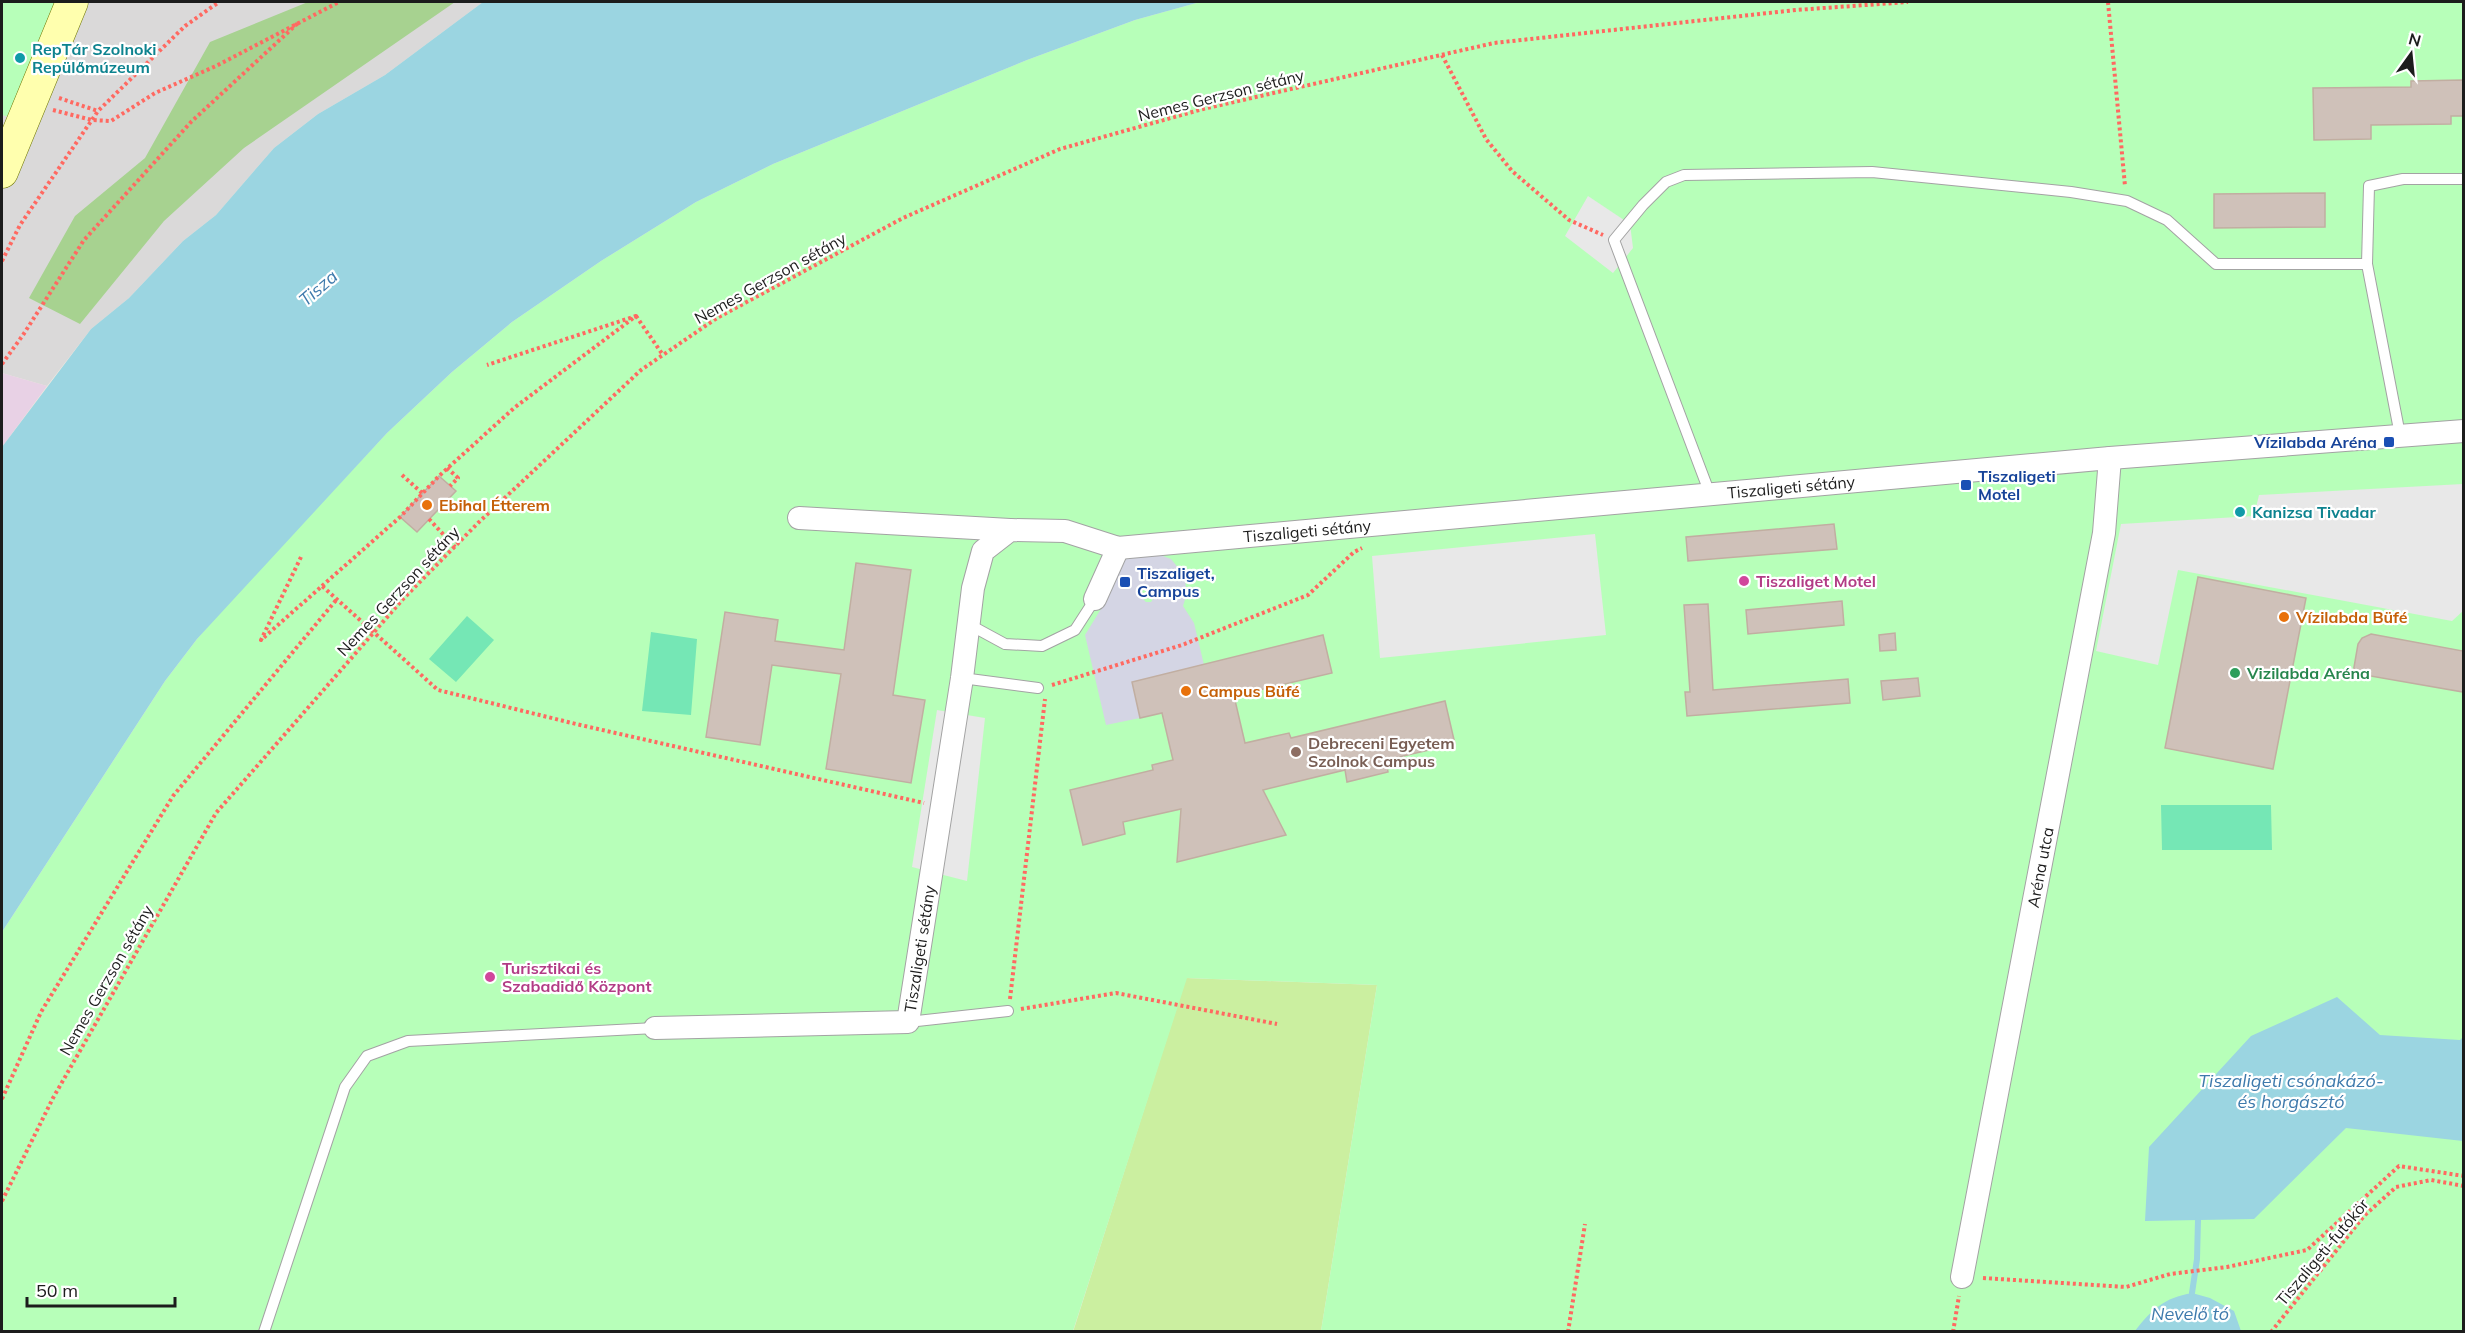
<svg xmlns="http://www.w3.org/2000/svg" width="2465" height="1333" viewBox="0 0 2465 1333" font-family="Mulish,sans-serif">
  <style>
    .residential { fill: #dad9d9 }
    .industrial { fill: #e8d1e5 }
    .grass { fill: #cbefa0 }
    .forest { fill: #a7d290 }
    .park { fill: #b7ffb9 }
    .pitch { fill: #75e7b5 }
    .parking { fill: #e8e8e8 }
    .plaza { fill: #d4d5e4; fill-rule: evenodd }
    .water { fill: #9bd5e1 }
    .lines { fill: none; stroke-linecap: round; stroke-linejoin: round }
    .stream { stroke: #9bd5e1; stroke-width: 6 }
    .building { fill: #cfc1b9; stroke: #c1aea1; stroke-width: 1.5 }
    .lane-casing { stroke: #a3a3a3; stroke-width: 12 }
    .street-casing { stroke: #a3a3a3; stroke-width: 24 }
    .secondary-casing { stroke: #6f7600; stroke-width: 33 }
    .path { stroke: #ff6961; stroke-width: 4; stroke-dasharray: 3 3; stroke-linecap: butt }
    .lane { stroke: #fff; stroke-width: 10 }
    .street { stroke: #fff; stroke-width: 22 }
    .secondary { stroke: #ffffae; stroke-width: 32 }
    .culture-dot { fill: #0f9aa8; stroke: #fff; stroke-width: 2 }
    .transit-dot { fill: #1a4fb4; stroke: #fff; stroke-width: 2 }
    .food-dot { fill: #e8710a; stroke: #fff; stroke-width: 2 }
    .hotel-dot { fill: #d1479c; stroke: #fff; stroke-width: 2 }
    .leisure-dot { fill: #2e9e5b; stroke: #fff; stroke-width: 2 }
    .education-dot { fill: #8d6e63; stroke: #fff; stroke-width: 2 }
    .labels { text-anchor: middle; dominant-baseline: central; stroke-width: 4.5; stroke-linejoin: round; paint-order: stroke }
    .culture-label { font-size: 16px; font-weight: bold; fill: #0d838f; stroke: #fff; text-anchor: start }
    .street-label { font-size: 16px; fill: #1c1c1c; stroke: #fff }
    .transit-label { font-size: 16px; font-weight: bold; fill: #164399; stroke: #fff; text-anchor: start }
    .food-label { font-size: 16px; font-weight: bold; fill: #c56008; stroke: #fff; text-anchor: start }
    .hotel-label { font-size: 16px; font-weight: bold; fill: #b23c85; stroke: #fff; text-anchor: start }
    .leisure-label { font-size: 16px; font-weight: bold; fill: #27864d; stroke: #fff; text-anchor: start }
    .education-label { font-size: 16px; font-weight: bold; fill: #785e54; stroke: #fff; text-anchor: start }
    .water-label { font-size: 18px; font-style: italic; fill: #3e7aac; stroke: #fff }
  </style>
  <rect width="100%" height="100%" fill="#efe9e0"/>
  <path class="residential" d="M2,2H483L385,75L318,114L274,148L216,215L183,241L129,298L91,329L47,386L2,373Z"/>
  <path class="industrial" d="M2,373L47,386L2,447Z"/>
  <path class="grass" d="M1186,978L1377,985L1321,1331L1073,1332Z"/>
  <path class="forest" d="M308,2H455L244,148L164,221L80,324L29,298L75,216L145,158L210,42Z"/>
  <path class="park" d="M2,2H62L13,118L2,115Z
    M1200,2H2463V1331H1321L1377,985L1187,978L1073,1331L2,1332V932L165,681L197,639L228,603L387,433L452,372L512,322L601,261L696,202L773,164L1027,60L1135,20Z"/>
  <path class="pitch" d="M467,616L494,640L456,682L429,659Z
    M651,632L697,639L691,715L642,711Z
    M2161,805H2271L2272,850H2162Z"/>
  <path class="parking" d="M1588,196L1630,224L1633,248L1613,273L1565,236Z
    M2463,484V611L2452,621L2178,570L2158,665L2096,651L2121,524L2254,516L2259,495Z
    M1595,534L1606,635L1380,658L1372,556Z
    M937,710L985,718L967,881L912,867Z"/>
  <path class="plaza" d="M1155,553L1171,559L1184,575L1187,593L1183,606L1194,623L1204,665L1132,682L1140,718L1106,725L1085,635L1104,604L1122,562L1134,554ZM1147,587H1152L1156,594L1151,602H1146L1141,597L1142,589Z"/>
  <path class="water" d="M483,2H1200L1135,20L1027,60L773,164L696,202L601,261L512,322L452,372L387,433L197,639L165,681L2,932V447L91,329L129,298L183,241L216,215L274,148L318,114L385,75Z
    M2337,997L2380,1035L2460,1040L2463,1037V1141L2346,1128L2254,1219L2145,1221L2149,1147L2251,1036Z
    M2192,1293L2210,1298L2234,1311L2241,1331H2135C2152,1309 2164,1298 2192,1293Z"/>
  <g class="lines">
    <path class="stream" d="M2192,1293L2197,1259L2198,1220"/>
  </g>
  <path class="building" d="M2463,80V116H2451V124L2371,125V139L2314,140L2313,88L2411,87V81Z
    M2325,193V227L2214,228V194Z
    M439,476L456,491L417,532L400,517Z
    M1834,524L1837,549L1688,561L1686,537Z
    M856,563L911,570L893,695L925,700L911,783L826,769L841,674L772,665L760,745L706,737L725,612L778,620L775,641L844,650Z
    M2198,577L2306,598L2273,769L2165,748Z
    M1842,601L1844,625L1748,634L1746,610Z
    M1708,604L1713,690L1848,679L1850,703L1687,716L1685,692H1690L1684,605Z
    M1895,633L1896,650L1880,651L1879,635Z
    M2371,634L2463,651V692L2353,673L2358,644L2362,638Z
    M1323,635L1332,673L1234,696L1245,743L1289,733L1291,738L1445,701L1455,744L1386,760L1388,772L1347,782L1345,770L1263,790L1286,835L1177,862L1181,809L1123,822L1125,834L1083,845L1070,790L1153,770L1152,765L1173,760L1162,713L1140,718L1132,682Z
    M1918,678L1920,696L1883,700L1881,681Z"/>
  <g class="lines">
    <g class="lane-casing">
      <path id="lane" d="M2400,435L2367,264L2369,186L2403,179H2464
        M1710,494L1614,240L1643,205L1666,182L1684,175L1872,172L2071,192L2127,201L2167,220L2216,264H2367
        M970,625L1005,644L1042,646L1075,630L1095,599
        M962,678L1038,688
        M908,1022L1008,1011
        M264,1332L345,1087L367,1056L408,1041L655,1028"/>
    </g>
    <g class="street-casing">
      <g id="street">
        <path d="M799,518L1010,530"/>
        <path d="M1095,599L1118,548"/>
        <path id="s1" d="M655,1028L908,1022L962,678L973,588L983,551L1010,530L1065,531L1118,548L2110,458L2464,431"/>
        <path id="s2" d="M1962,1277L2104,533L2110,458"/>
      </g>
    </g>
    <g class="secondary-casing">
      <path id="secondary" d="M2,172L72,2"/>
    </g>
    <path class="path" d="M2108,2L2125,186
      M1442,55L1486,139L1512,171L1569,220L1603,235
      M59,98L98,111
      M53,110L92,120L111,121L155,93L216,66L339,2
      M2,261L20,225L98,111L185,26L219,2
      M636,316L663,355
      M2,364L23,335L84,240L191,122L298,23
      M447,468L458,478L450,486
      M402,475L422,493
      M429,519L455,547
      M301,557L261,640L322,586L438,690L576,724L924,803
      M322,586L400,517L439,476L514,408L636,316L487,365
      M1052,685L1182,645L1308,595L1354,552L1362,548
      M1010,999L1045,699
      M1021,1009L1116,993L1277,1024
      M2,1099L41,1012L173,796L337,599
      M2,1201L53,1098L216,813L403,599L478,523L641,370L717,318L903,218L1060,149L1203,109L1494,43L1796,10L1908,2
      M1983,1278L2126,1287L2170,1274L2227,1267L2307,1250L2399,1166L2464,1176
      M1568,1332L1585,1224
      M1953,1332L1959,1296
      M2271,1332L2364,1216L2396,1187L2431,1180L2464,1186"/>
    <use href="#lane" class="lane"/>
    <use href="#street" class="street"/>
    <use href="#secondary" class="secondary"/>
  </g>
  <g class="culture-dot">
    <circle cx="20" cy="58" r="6"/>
    <circle cx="2240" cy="512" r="6"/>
  </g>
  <g class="transit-dot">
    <rect x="2383" y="436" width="12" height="12" rx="3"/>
    <rect x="1960" y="479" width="12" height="12" rx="3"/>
    <rect x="1119" y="576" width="12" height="12" rx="3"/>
  </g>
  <g class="food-dot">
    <circle cx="427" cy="505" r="6"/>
    <circle cx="2284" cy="617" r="6"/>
    <circle cx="1186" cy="691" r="6"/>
  </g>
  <g class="hotel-dot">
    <circle cx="1744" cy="581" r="6"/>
    <circle cx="490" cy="977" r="6"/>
  </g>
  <circle class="leisure-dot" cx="2235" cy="673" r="6"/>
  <circle class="education-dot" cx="1296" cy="752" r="6"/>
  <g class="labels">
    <g class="culture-label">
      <text x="32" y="49">RepTár Szolnoki<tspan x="32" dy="18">Repülőmúzeum</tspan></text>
      <text x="2252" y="512">Kanizsa Tivadar</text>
    </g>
    <g class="street-label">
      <text transform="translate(1221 95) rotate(-14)">Nemes Gerzson sétány</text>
      <text transform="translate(770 278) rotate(-29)">Nemes Gerzson sétány</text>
      <text stroke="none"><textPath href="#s1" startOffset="1551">Tiszaligeti sétány</textPath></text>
      <text stroke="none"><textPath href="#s1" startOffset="1065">Tiszaligeti sétány</textPath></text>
      <text transform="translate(398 591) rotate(-47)">Nemes Gerzson sétány</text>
      <text stroke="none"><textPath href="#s2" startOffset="417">Aréna utca</textPath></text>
      <text stroke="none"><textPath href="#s1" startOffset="327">Tiszaligeti sétány</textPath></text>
      <text transform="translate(106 980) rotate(-60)">Nemes Gerzson sétány</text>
      <text transform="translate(2322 1252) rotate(-50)">Tiszaligeti-futókör</text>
    </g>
    <g class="transit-label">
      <text x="2377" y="442" text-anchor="end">Vízilabda Aréna</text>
      <text x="1978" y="476">Tiszaligeti<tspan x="1978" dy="18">Motel</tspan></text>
      <text x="1137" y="573">Tiszaliget,<tspan x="1137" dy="18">Campus</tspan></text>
    </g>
    <g class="food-label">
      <text x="439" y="505">Ebihal Étterem</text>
      <text x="2296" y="617">Vízilabda Büfé</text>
      <text x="1198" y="691">Campus Büfé</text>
    </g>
    <g class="hotel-label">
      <text x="1756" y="581">Tiszaliget Motel</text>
      <text x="502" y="968">Turisztikai és<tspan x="502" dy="18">Szabadidő Központ</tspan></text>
    </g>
    <g class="leisure-label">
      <text x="2247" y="673">Vizilabda Aréna</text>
    </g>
    <g class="education-label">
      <text x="1308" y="743">Debreceni Egyetem<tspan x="1308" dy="18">Szolnok Campus</tspan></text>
    </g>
    <g class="water-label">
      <text transform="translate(318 288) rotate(-41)">Tisza</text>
      <text x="2291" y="1080">Tiszaligeti csónakázó-<tspan x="2291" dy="21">és horgásztó</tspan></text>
      <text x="2190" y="1313">Nevelő tó</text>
    </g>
  </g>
  <rect width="2465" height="1333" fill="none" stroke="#1c1c1c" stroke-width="6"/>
  <g transform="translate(2411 54) rotate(15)" stroke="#ffffff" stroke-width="4.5" paint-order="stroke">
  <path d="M0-4.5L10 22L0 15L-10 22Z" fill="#1c1c1c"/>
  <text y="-9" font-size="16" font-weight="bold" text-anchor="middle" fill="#1c1c1c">N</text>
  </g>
  <path d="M27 1297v9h148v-9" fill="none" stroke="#1c1c1c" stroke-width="3"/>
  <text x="36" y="1297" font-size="18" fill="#1c1c1c" stroke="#ffffff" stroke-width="4.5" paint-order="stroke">50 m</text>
</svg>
